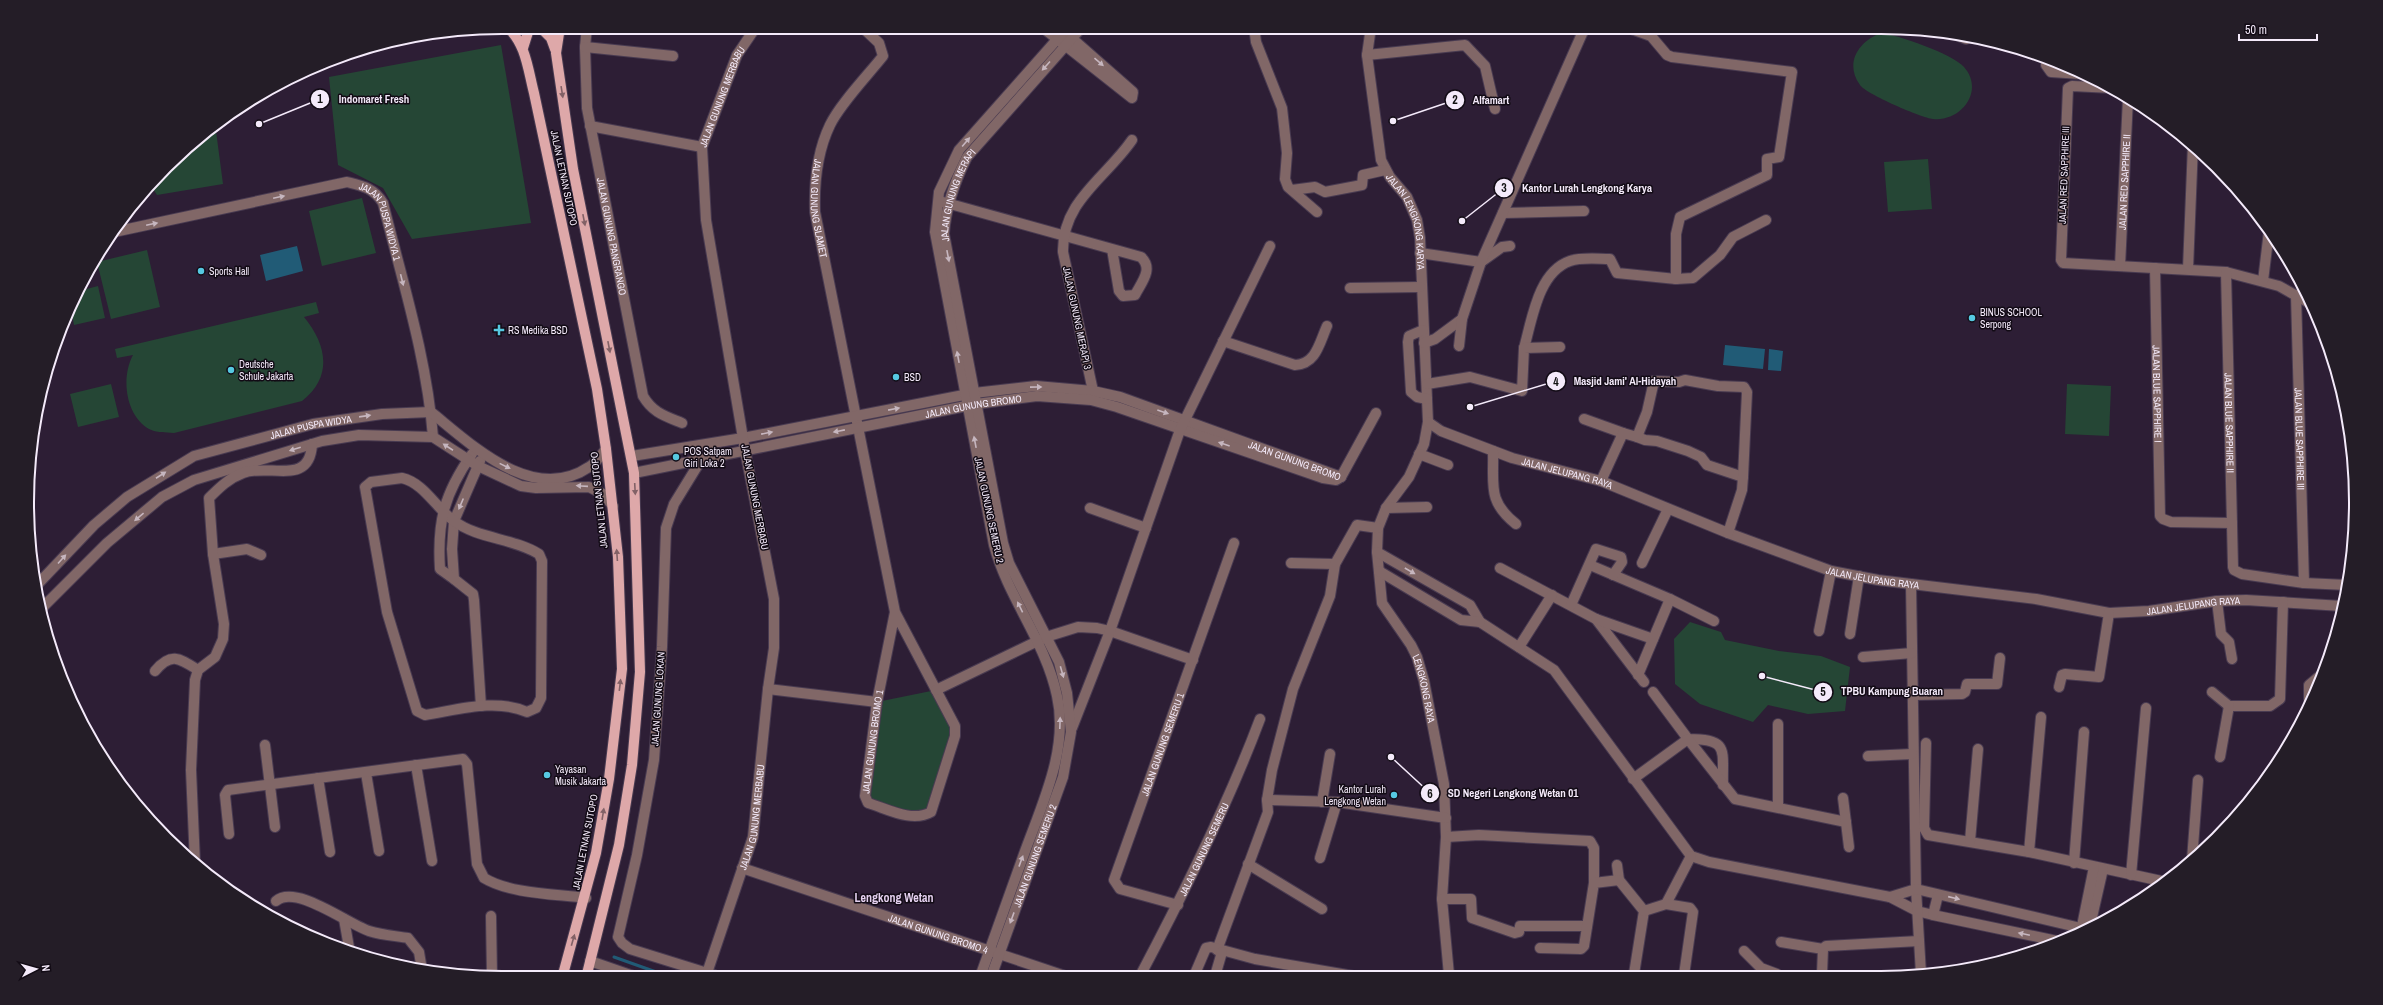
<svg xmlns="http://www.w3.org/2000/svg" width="2383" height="1005" viewBox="0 0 2383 1005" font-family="'Archivo Narrow',sans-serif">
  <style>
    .green { fill: #254635 }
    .water { fill: #215b76 }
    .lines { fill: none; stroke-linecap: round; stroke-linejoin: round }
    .stream { stroke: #215b76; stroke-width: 3 }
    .minor-casing { stroke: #493b51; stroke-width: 12 }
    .major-casing { stroke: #493b51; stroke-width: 12 }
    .minor { stroke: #816767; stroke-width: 10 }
    .major { stroke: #dea8a9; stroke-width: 10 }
    .oneway { fill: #c6b6bf }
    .oneway2 { fill: #826166 }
    .poi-dot { fill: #56c9e1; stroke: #120b15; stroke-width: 1.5 }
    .labels { text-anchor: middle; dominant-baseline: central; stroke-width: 3; stroke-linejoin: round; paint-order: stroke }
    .street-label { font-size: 10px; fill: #f4eafa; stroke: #120b15 }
    .poi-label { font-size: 10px; fill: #f4eafa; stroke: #120b15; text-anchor: start }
    .quarter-label { font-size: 12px; font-weight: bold; fill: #e5d1f0; stroke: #120b15 }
    .rim { fill: none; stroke: #f4eafa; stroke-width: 2 }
    .leader { fill: none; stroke: #f4eafa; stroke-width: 1.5 }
    .callout-dot { fill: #f4eafa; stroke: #120b15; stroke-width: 1.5 }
    .mark-label { font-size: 12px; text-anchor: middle; font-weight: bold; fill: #111 }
    .callout-label { font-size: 11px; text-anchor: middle; font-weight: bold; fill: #f4eafa; stroke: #120b15; stroke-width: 3; stroke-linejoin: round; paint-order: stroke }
  </style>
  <rect width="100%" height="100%" fill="#2d1e35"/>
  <path class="green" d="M1881,33C1898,35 1953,54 1964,67C1985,91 1961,122 1933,119C1922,118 1866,94 1860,85C1844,63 1859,41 1881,33Z
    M501,45L531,223L412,239L383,188L338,165L329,77Z
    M216,131L223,184L157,195L150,184C168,166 190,135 216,131Z
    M1928,159L1932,209L1888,212L1884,162Z
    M362,198L376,253L322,266L309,211Z
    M147,250L160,307L111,319L97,262Z
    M98,286L105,318L74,325L71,309L79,291Z
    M316,302L319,313L304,317C327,345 333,377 302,401L174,433C165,432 157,433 149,429C125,415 121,377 133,355L117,358L115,349Z
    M111,384L119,417L78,427L70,394Z
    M2067,384L2111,386L2109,436L2065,434Z
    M1690,622L1721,632L1725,640L1779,651L1821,656L1850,667L1845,711L1808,714L1768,705L1753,722L1700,704L1675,684L1674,639Z
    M936,690L955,726L931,812L922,818L865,800L877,702Z"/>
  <path class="water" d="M297,246L303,271L266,281L260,255Z
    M1725,345L1765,349L1763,369L1723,365Z
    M1769,349L1783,351L1781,371L1768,370Z"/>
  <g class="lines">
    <path class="stream" d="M614,957L673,978"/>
    <g class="minor-casing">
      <g id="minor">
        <path id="s1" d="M587,27L585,47L587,108L643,396C653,413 665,416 682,423"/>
        <path id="s2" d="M862,27L879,43L883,56C868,75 840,104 830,125C817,152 814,182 815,212L895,612L955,726V736L931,812C912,823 888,809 868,803L865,796L877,702L895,612"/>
        <path d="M1042,27L1132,98L1133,92L1067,34"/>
        <path d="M1254,27L1256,42L1282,108L1287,153L1285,179L1288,187L1317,212"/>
        <path id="s3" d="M1371,27L1367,55L1381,160L1390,177L1407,197L1417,220L1420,238L1428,422L1424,444L1409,477L1386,508L1378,528L1377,552L1382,603L1411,645L1417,657L1424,681L1444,784L1446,837L1442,899L1449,975"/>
        <path d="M1954,34L1966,39L1972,36"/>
        <path d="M585,47L673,56"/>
        <path d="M1367,55L1465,45L1485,66L1495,109"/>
        <path d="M2047,58L2046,65L2051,72L2081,74"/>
        <path d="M2112,88L2072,86L2068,88L2061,260L2063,263L2226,272L2279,286L2311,304"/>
        <path d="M590,126L702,147"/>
        <path d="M1292,190L1315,187L1325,192L1362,185L1363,175L1385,170"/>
        <path d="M943,202L1141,257C1154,269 1141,283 1135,295L1123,296L1119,291L1112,249"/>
        <path d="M1503,213L1584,211"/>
        <path id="s4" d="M114,232L347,182C363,186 374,188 383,203C402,280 427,358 433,437"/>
        <path d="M1420,253L1481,262L1502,247L1510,246"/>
        <path id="s5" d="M2120,266L2128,98"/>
        <path id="s6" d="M2155,268L2160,516L2163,519L2171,522L2232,523"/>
        <path d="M2188,269L2193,144"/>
        <path id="s7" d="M2226,272L2233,567L2234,570L2242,574L2304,583L2347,585"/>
        <path d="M1676,279L1693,278L1720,255L1733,237L1766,220"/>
        <path d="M2263,281L2269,231"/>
        <path d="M1350,288L1420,287"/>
        <path id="s8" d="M2296,295L2304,583"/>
        <path d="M1423,330L1409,336L1408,342L1411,392L1417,397L1427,399"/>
        <path d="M1223,341L1295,365C1316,364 1319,344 1327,326"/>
        <path d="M1424,343L1435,339L1462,319"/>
        <path d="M1459,346L1462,319L1481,262L1585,27"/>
        <path d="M1524,348C1532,320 1538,272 1570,261C1581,257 1598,259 1610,259L1617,273L1676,279V234L1680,217L1767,175V159L1779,157L1792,72L1672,57L1667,55L1651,36L1626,27"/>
        <path d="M1427,384L1470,377L1522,391L1524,348L1560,347"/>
        <path d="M1091,397L1093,391L1063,252C1062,201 1106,178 1132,140"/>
        <path d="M1584,419L1623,433"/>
        <path id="s9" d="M1428,422L1441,431L1512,458L1601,481L1728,533L1831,571L1878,580L2036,599L2109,613L2149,611L2217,601L2246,600L2342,606"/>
        <path d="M1637,437L1645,440L1657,441L1688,451L1701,457L1707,465L1743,477"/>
        <path d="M1493,451C1494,485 1487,501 1516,524"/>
        <path d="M1419,454L1448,465"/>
        <path id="s10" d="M632,456L743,438L974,393L1036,386L1093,391L1120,397L1341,477"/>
        <path d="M701,460L674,504L666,528L662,647L654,760L637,855L618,937L622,943L630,949L720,977"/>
        <path d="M480,461L454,521L452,549L454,579L473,594L474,600L481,706"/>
        <path id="s11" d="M634,473L976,404L1037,396L1091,400L1117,407L1323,478L1336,480L1341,477"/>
        <path d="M1341,477L1376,413"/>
        <path d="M402,478C424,483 436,508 454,521C478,539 513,538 539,554L542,561L541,698L536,708L527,712C495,698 458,710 425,715L417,711L387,612L365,487L371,482Z"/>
        <path d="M1601,481L1623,433L1637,437L1647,412L1654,381L1679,382L1685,380L1718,386L1744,387L1747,392L1743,477L1742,490L1728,533"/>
        <path d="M1090,508L1146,528"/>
        <path d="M1386,508L1427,507"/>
        <path d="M1377,552L1470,605L1480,622L1554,670L1691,856L1709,862L1890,897L1917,911L1933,915L2062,942"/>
        <path d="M213,554L247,549L261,555"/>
        <path d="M1291,563L1335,564"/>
        <path d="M1642,563L1668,509"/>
        <path d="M1590,565L1670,599L1714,621"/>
        <path d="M1500,568L1596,619L1644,682"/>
        <path d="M1379,571L1461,620L1480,622"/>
        <path d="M454,579L440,569C437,522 444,494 472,454"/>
        <path d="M1911,584L1916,889L1921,974"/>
        <path id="s12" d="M35,587L94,525L127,497L194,456L313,424L382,414L431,412C472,445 533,505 589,467C596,463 601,455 606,449"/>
        <path d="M36,596L40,605V610"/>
        <path d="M2217,601L2221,634L2229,642L2232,659"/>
        <path d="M1571,605L1596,549L1621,557L1622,562L1613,575"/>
        <path d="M40,610L107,543L162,497L194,480L322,441L359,435L433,437L478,466L521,486L536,488L589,487L603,494L613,506"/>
        <path d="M1596,619L1653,639"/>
        <path d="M1819,631L1831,571"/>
        <path d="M1850,634L1859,576"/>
        <path d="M1519,647L1552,595"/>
        <path d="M1863,657L1912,653"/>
        <path d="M155,671C171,652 179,658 198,670"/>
        <path d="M1638,675L1670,599"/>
        <path d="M2059,687L2062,675L2065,674L2099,677L2109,613"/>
        <path d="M768,689L877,702"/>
        <path d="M936,690L1046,637L1078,627L1097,628L1110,631L1193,660"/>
        <path d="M1653,692L1688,739C1730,739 1722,750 1723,785"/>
        <path d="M2212,692L2229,706H2270L2280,699L2283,602"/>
        <path d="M1912,695L1962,694L1965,692L1967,684H1997L2000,658"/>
        <path d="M2309,699V685L2322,674"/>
        <path d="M1072,728L1110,631L1180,430L1270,246"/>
        <path d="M1926,743L1924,828L1928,835L2029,852L2166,882"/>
        <path d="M265,745L275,827"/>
        <path d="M1868,756L1912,754"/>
        <path d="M2220,757L2229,706"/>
        <path d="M416,765L432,861"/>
        <path d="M366,773L379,851"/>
        <path d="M318,778L330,852"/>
        <path d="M1633,779L1688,739L1735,799L1846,822"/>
        <path d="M2257,792V790"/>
        <path d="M1843,798L1849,847"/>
        <path d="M1267,800L1337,802L1446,818"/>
        <path d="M1322,802L1330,754"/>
        <path d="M1778,807V724"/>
        <path d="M229,834L225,795L228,790L463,759L467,764L477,864L484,878C510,894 556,894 586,898"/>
        <path d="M1446,837L1479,835L1590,841L1594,848V883"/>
        <path d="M1970,841L1978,749"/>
        <path d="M2029,852L2041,717"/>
        <path d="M1320,858L1337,802"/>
        <path d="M2192,860L2198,780"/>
        <path d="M195,863L191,770L195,680L198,670L215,657L223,639L224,624L213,554L209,498C219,488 229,478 243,473C269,463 310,487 312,444"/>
        <path d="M2074,863L2084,732"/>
        <path d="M1248,864L1322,909"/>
        <path d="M1617,865L1619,880L1644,911L1634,974"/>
        <path id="s13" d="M742,868L1065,976"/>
        <path d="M2131,875L2146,708"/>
        <path d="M1890,897L1916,889L2085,929"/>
        <path d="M1442,899H1471L1472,918L1515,933L1519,932L1520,926H1587"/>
        <path d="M276,901C296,884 346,923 369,931C381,935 396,936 408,938L419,952L422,970"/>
        <path d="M1666,904L1691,856"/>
        <path id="s14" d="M1178,905L1120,889L1114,880L1234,543"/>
        <path d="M1644,911L1666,904L1690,908L1693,912L1684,975"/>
        <path d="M1933,915L1938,895"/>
        <path d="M491,916L492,977"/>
        <path d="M344,919L350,953"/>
        <path d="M2090,926L2103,869"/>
        <path d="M2081,931L2094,867"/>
        <path d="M1781,942L1823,949"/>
        <path d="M1540,948L1581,949L1584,946L1594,883L1619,880"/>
        <path d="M1217,950L1268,812L1267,800L1272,770L1293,689L1330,596L1335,564L1357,525L1378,528"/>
        <path d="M1744,951L1761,968L1777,974"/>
        <path d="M590,961L639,978"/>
        <path id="s15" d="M707,973L753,837L768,689L774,648V599L745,450L706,220L702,147L737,55L756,27"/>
        <path d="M1822,974L1823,949L1826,946L1919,941"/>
        <path id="s16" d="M1140,976C1184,893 1227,807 1260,719"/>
        <path d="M1194,976L1206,948L1211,947L1255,959L1353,976"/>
        <path d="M1215,976L1222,952"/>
        <path d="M980,977C995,936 1009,895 1024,854C1042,804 1069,749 1057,696C1046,642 1008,598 994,545L935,232L939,192L959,150L1068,27"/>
        <path id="s17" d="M991,977L1063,777L1071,732L1067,693L1059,662L1009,563L1003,543L944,234C946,206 954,183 967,157L1082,27"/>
        <path d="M610,978H616"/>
      </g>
    </g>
    <g class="major-casing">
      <path id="major" d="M507,27C526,43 528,70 534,93L597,389L606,449L618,557L622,669L609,779L596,853L562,978
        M540,27L551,38L555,49
        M560,27L556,53L573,169L634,473L640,672L632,765L619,845L586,978
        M523,48L529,29L540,27"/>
    </g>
    <use href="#minor" class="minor"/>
    <use href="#major" class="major"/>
  </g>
  <defs><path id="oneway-solid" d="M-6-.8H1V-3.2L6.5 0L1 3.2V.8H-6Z"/></defs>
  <g class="oneway">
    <use href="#oneway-solid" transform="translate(1099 62) rotate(41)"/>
    <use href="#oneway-solid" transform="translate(1046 66) rotate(132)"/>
    <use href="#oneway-solid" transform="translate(966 142) rotate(-50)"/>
    <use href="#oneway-solid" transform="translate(279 197) rotate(-12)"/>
    <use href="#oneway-solid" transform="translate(152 224) rotate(-12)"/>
    <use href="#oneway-solid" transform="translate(948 256) rotate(79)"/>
    <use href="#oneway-solid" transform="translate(402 280) rotate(76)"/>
    <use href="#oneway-solid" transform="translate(958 357) rotate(-101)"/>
    <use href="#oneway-solid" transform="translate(1036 387) rotate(-1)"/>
    <use href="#oneway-solid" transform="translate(894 409) rotate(-11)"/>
    <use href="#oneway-solid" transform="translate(1163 412) rotate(19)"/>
    <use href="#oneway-solid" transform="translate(365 416) rotate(-8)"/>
    <use href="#oneway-solid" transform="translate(839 431) rotate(169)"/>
    <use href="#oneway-solid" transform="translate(767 433) rotate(-11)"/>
    <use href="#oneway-solid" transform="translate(975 442) rotate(-101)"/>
    <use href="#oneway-solid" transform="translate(1224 444) rotate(-161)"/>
    <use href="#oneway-solid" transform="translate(448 447) rotate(-147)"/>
    <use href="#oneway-solid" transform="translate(295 449) rotate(163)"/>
    <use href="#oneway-solid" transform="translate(505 466) rotate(26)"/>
    <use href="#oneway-solid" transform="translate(161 475) rotate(-33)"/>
    <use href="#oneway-solid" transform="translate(582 486) rotate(-176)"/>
    <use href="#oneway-solid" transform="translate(461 504) rotate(113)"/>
    <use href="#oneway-solid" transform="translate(139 517) rotate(140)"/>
    <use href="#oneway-solid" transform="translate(62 559) rotate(-48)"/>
    <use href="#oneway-solid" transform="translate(1410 571) rotate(30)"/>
    <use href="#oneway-solid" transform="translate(1020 607) rotate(-116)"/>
    <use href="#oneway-solid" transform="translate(1062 672) rotate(74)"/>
    <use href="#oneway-solid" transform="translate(1060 723) rotate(-88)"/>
    <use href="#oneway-solid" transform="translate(1021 861) rotate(-70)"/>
    <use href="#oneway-solid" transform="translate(1954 898) rotate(13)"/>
    <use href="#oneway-solid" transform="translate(1012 918) rotate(110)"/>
    <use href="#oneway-solid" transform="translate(2024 934) rotate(-168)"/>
  </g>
  <g class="oneway2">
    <use href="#oneway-solid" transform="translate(562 92) rotate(81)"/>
    <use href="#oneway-solid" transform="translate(584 220) rotate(79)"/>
    <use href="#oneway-solid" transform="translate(609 347) rotate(79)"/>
    <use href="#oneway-solid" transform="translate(635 489) rotate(87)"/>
    <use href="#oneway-solid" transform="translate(617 555) rotate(-94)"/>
    <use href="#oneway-solid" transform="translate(620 685) rotate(-83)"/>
    <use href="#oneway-solid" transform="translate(603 814) rotate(-81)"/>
    <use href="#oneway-solid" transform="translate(573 940) rotate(-74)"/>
  </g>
  <g class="poi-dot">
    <circle cx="201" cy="271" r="4"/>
    <circle cx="1972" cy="318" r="4"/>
    <path d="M497 324h4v4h4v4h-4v4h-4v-4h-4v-4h4z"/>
    <circle cx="231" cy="370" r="4"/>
    <circle cx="896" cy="377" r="4"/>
    <circle cx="676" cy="457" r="4"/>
    <circle cx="547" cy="775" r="4"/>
    <circle cx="1394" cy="795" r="4"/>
  </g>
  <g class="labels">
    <g class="street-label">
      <text stroke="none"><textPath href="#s15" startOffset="895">JALAN GUNUNG MERBABU</textPath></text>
      <text transform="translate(2064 175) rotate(-88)">JALAN RED SAPPHIRE III</text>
      <text transform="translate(564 178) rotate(78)">JALAN LETNAN SUTOPO</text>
      <text stroke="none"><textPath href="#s5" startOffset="84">JALAN RED SAPPHIRE II</textPath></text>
      <text stroke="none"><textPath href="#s17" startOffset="817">JALAN GUNUNG MERAPI</textPath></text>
      <text stroke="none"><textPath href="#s2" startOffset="210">JALAN GUNUNG SLAMET</textPath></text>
      <text stroke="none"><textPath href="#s3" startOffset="203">JALAN LENGKONG KARYA</textPath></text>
      <text stroke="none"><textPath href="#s4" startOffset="296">JALAN PUSPA WIDYA 1</textPath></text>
      <text stroke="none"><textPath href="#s1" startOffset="212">JALAN GUNUNG PANGRANGO</textPath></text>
      <text transform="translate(1077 318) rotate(78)">JALAN GUNUNG MERAPI 3</text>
      <text stroke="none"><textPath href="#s6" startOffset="126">JALAN BLUE SAPPHIRE I</textPath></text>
      <text stroke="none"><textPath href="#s11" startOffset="346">JALAN GUNUNG BROMO</textPath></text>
      <text stroke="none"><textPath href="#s7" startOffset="151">JALAN BLUE SAPPHIRE II</textPath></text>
      <text stroke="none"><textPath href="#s12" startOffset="328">JALAN PUSPA WIDYA</textPath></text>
      <text stroke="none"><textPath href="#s8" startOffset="144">JALAN BLUE SAPPHIRE III</textPath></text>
      <text stroke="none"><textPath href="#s10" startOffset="681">JALAN GUNUNG BROMO</textPath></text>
      <text stroke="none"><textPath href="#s9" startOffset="149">JALAN JELUPANG RAYA</textPath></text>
      <text transform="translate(755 497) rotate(79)">JALAN GUNUNG MERBABU</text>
      <text transform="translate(599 500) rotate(-96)">JALAN LETNAN SUTOPO</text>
      <text transform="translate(989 510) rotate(78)">JALAN GUNUNG SEMERU 2</text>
      <text stroke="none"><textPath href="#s9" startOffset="473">JALAN JELUPANG RAYA</textPath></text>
      <text stroke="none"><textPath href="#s9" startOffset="797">JALAN JELUPANG RAYA</textPath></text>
      <text stroke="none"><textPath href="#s3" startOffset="698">LENGKONG RAYA</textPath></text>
      <text transform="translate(658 699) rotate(-86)">JALAN GUNUNG LOKAN</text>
      <text stroke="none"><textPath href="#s2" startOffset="968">JALAN GUNUNG BROMO 1</textPath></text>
      <text stroke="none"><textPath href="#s14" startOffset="215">JALAN GUNUNG SEMERU 1</textPath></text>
      <text stroke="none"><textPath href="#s15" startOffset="163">JALAN GUNUNG MERBABU</textPath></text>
      <text transform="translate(585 842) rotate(-79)">JALAN LETNAN SUTOPO</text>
      <text stroke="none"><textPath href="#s16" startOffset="142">JALAN GUNUNG SEMERU</textPath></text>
      <text stroke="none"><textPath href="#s17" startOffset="129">JALAN GUNUNG SEMERU 2</textPath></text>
      <text stroke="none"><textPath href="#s13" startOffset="207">JALAN GUNUNG BROMO 4</textPath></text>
    </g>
    <g class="poi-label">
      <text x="209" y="271">Sports Hall</text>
      <text x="1980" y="312">BINUS SCHOOL<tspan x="1980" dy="12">Serpong</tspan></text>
      <text x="508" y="330">RS Medika BSD</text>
      <text x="239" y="364">Deutsche<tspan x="239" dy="12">Schule Jakarta</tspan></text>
      <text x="904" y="377">BSD</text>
      <text x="684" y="451">POS Satpam<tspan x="684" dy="12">Giri Loka 2</tspan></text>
      <text x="555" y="769">Yayasan<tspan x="555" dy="12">Musik Jakarta</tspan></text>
      <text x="1386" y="789" text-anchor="end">Kantor Lurah<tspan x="1386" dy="12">Lengkong Wetan</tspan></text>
    </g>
    <g class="quarter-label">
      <text x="894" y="898">Lengkong Wetan</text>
    </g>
  </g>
  <path d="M0 0H2383V1005H0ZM502 34H1881A468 468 0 0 1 2349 502V503A468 468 0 0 1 1881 971H502A468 468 0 0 1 34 503V502A468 468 0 0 1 502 34Z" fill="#241d27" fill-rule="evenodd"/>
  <path class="rim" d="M502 34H1881A468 468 0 0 1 2349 502V503A468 468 0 0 1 1881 971H502A468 468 0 0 1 34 503V502A468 468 0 0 1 502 34Z"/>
  <path class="leader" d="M259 124L320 99M1393 121L1455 100M1462 221L1504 188M1470 407L1556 381M1762 676L1823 692M1391 757L1430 793"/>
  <g class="callout-dot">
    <circle cx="259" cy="124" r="4"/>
    <circle cx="1393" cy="121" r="4"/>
    <circle cx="1462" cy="221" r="4"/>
    <circle cx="1470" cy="407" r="4"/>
    <circle cx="1762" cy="676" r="4"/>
    <circle cx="1391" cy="757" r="4"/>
    <circle cx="320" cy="99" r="10"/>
    <circle cx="1455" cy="100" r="10"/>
    <circle cx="1504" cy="188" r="10"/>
    <circle cx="1556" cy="381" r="10"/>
    <circle cx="1823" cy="692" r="10"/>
    <circle cx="1430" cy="793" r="10"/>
  </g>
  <g class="mark-label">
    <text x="320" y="103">1</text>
    <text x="1455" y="104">2</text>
    <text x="1504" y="192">3</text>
    <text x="1556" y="386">4</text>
    <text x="1823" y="696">5</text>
    <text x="1430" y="798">6</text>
  </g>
  <g class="callout-label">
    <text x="374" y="103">Indomaret Fresh</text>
    <text x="1491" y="104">Alfamart</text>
    <text x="1587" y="192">Kantor Lurah Lengkong Karya</text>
    <text x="1625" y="385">Masjid Jami' Al-Hidayah</text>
    <text x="1892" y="695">TPBU Kampung Buaran</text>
    <text x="1513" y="797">SD Negeri Lengkong Wetan 01</text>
  </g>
  <g transform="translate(36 969) rotate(84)" stroke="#120b15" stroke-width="3" paint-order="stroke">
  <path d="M0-3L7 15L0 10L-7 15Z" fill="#f4eafa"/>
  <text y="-6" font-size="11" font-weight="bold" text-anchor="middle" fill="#f4eafa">N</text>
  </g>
  <path d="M2239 34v6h78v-6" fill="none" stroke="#f4eafa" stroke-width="2"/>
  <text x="2245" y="34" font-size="12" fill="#f4eafa" stroke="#120b15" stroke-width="3" paint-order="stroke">50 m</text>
</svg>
